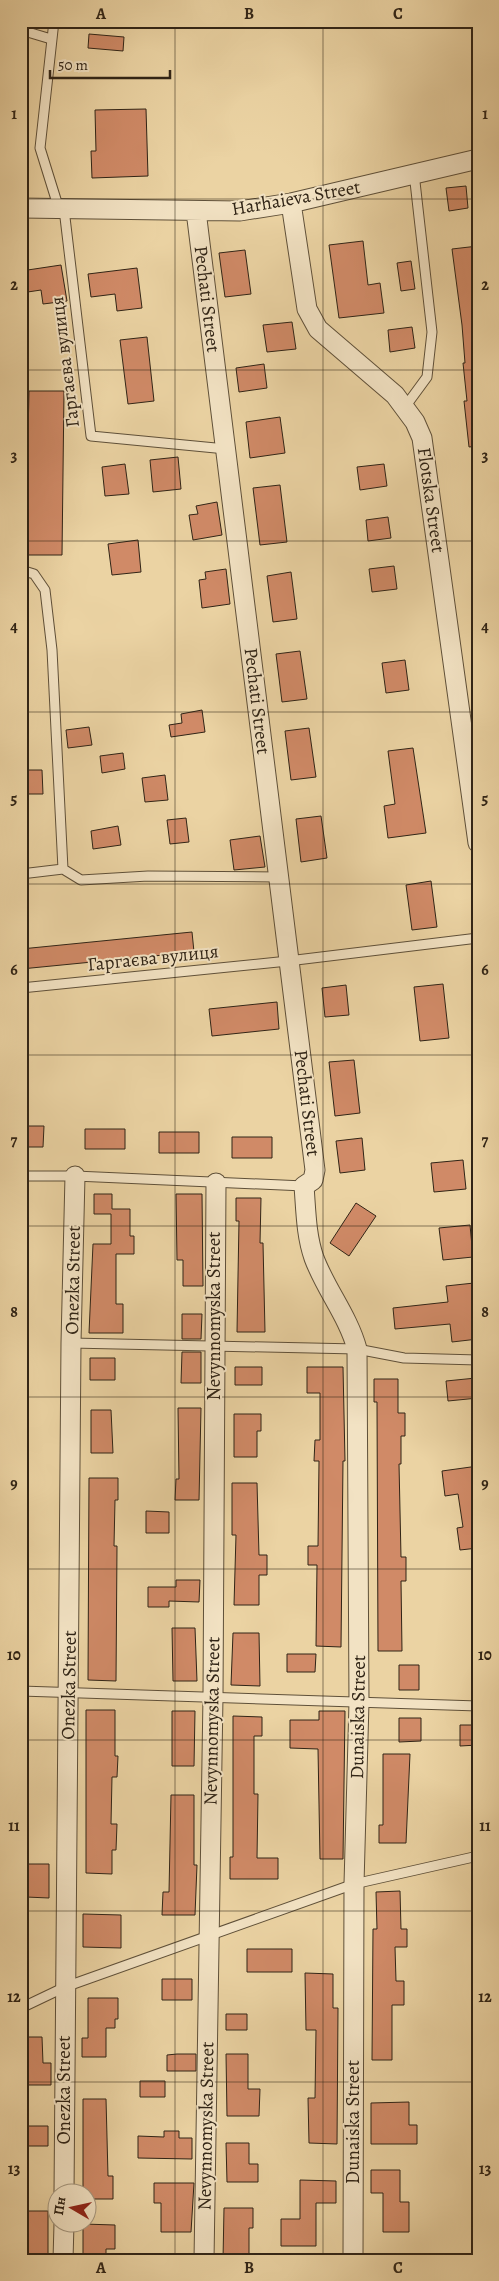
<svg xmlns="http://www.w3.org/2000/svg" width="499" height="2281" viewBox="0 0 499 2281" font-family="Alegreya,serif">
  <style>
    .building { fill: #d08a67; stroke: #302416 }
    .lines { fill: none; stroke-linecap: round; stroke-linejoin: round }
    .lane-casing { stroke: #5f5039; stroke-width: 11 }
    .street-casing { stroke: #5f5039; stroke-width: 21 }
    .lane { stroke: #f2e2c3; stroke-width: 9 }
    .street { stroke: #f2e2c3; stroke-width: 19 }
    .grid { fill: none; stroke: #302416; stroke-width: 1; stroke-opacity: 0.55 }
    .labels { text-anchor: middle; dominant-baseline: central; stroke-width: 4; stroke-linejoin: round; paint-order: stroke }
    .street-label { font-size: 19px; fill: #302416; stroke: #f2e2c3 }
    .neatline { fill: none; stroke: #302416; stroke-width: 2 }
    .grid-label { font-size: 16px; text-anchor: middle; font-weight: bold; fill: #302416 }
  </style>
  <rect width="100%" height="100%" fill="#ebd3a3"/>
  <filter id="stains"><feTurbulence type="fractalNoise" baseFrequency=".004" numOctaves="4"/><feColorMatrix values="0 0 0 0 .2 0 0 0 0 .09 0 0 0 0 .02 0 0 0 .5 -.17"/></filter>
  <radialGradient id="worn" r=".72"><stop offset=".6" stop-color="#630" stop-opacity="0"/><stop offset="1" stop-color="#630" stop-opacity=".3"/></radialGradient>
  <path class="building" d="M89,34L124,37L123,51L88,48Z
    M146,109L148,176L92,178L91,151H96L95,110Z
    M466,186L468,208L449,211L446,188Z
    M363,241L368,285L380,283L384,313L339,318L329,245Z
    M478,246V446L469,447L464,401H467L463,363H465L462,325L452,249Z
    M245,250L251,294L225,297L219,253Z
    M411,261L415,289L401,291L397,263Z
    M61,265L67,301L43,304L41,290L21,293V271Z
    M137,268L142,308L117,311L115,294L91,297L88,274Z
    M292,322L296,349L267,352L263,325Z
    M412,327L415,348L390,352L388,330Z
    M147,337L154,401L128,404L120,340Z
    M264,364L267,388L239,392L236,368Z
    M29,391H64L62,555H21V481H27Z
    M280,417L285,453L250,458L246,422Z
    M178,457L181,489L153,492L150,460Z
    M125,464L129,494L105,496L102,467Z
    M384,464L387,486L360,490L357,467Z
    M280,485L287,542L260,545L253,488Z
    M217,502L222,535L193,540L189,515L198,514L196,506Z
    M388,517L391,538L368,541L366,520Z
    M138,540L141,572L112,575L108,544Z
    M394,566L397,589L372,592L369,569Z
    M226,569L230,604L202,608L199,580L206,579L205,572Z
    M291,572L297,619L273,622L267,576Z
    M300,651L307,699L282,702L276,654Z
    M405,660L409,690L386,693L382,663Z
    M202,710L205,732L171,737L169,725L182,723L181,714Z
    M89,727L92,745L68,748L66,730Z
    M309,728L316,777L291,780L285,731Z
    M413,748L426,833L388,838L384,806L395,804L388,751Z
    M123,753L125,769L102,773L100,756Z
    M24,770H42L43,794H25Z
    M165,775L168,800L145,802L142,778Z
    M321,816L327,858L301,862L296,819Z
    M186,818L189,842L170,844L167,820Z
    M118,826L121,845L93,849L91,831Z
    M260,836L265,867L234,870L230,840Z
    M431,881L437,927L412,930L406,885Z
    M192,932L194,952L21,969V949Z
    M443,984L449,1038L420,1041L414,987Z
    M346,985L349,1015L325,1017L322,988Z
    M277,1002L279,1029L212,1036L209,1009Z
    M354,1060L360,1113L335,1116L329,1062Z
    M21,1126H44L43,1147H21Z
    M85,1129H125V1149H85Z
    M159,1132H199V1153H159Z
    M232,1137H272V1158H232Z
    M362,1138L365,1170L340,1173L336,1141Z
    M463,1160L466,1189L434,1192L431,1163Z
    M94,1194H112V1209H130V1236H134V1254H116V1304H123V1333H89L93,1244H111V1214H94Z
    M176,1194H202L203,1286H183V1260H177Z
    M236,1198H261L260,1243H263L265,1332H237L239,1221H236Z
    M356,1203L376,1216L349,1256L330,1243Z
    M470,1225L473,1257L443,1260L439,1228Z
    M474,1283L478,1339L452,1342L450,1324L395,1329L393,1308L448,1302L446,1286Z
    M182,1314H202L201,1339H182Z
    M182,1352H201V1383H181Z
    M90,1358H115V1380H90Z
    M235,1367H262V1385H235Z
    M307,1367H343L345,1461H343L341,1647L316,1646L317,1565H308V1546H318L319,1461H314L315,1440H320V1393H307Z
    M476,1378L478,1398L448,1401L446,1381Z
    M374,1379H398V1413H405V1436H401V1464H399L401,1557H406V1581H401L402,1651H378L377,1402H374Z
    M178,1408H201L199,1500H175L176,1479H179Z
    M91,1410H111L113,1453H91Z
    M234,1414H261V1431H257V1457H234Z
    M478,1466V1548L460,1550L457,1528L463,1527L458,1494L445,1496L442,1471Z
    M89,1478H118V1500H115L114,1546H117L116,1681L88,1680Z
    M232,1483H257L259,1555H267V1575H259V1605H234L236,1535H232Z
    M146,1511L169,1512V1533H146Z
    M176,1580H200L199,1602L169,1601V1607H148V1587H176Z
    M172,1628H195L197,1681H173Z
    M233,1633H259L260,1686L231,1685Z
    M287,1654H316L315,1672H287Z
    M399,1665H419V1690H399Z
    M86,1710H115V1756H118L117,1777H112L111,1824H117L116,1850H112V1874L86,1873Z
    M172,1711H195L194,1766H172Z
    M319,1711H345L343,1859H320L318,1749L290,1748V1720H319Z
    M233,1716L262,1717V1736H254V1794H258L257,1858H278V1879H230V1857H233Z
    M399,1718H421V1741L399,1742Z
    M460,1725H478V1745L460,1746Z
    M383,1754H410L406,1843H379V1825H383Z
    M171,1795H194V1865H197L195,1915H162L163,1892H169Z
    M27,1864H49V1898L26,1897Z
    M400,1891L401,1929H407V1947H395L396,1981H404V2005H392V2060H372L373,1929H377L376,1892Z
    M83,1914L121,1915V1948L83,1947Z
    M247,1949H292V1972H247Z
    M305,1973L333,1974V2008H338L337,2144L309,2143L308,2098H315L316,2030H306Z
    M162,1979H192V2000H162Z
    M88,1998H118V2019H115V2028H106V2057H82V2038H88Z
    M226,2014H247V2030H226Z
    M21,2037H42L43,2063H51V2085H25L26,2050H21Z
    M177,2054H196V2071H167V2055Z
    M226,2054H248V2089H260L259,2116H227Z
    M140,2081H165V2097H140Z
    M83,2099H106L108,2176H113V2199H88V2194H83Z
    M409,2102V2125H417V2144H371V2103Z
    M27,2126H48V2146H27Z
    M164,2131H179V2138H192V2159L138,2158V2136L164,2137Z
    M226,2143H249V2164H258V2182H227Z
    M371,2170H400V2202H409V2232H383V2193H371Z
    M300,2180L336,2181V2203H316V2246H281V2219H300Z
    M154,2183H194L191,2232H161V2203H154Z
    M224,2208H253V2228H249V2260H223Z
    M22,2211H48V2260H21Z
    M83,2224L115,2225V2249H106V2260H83Z"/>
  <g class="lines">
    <g class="lane-casing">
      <path id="lane" d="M54,21L40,148L59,209
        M21,30L51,39
        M64,209L91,436L226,449
        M405,407L427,377L432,332L414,173
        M21,570L34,574L45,590L52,650L63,869
        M21,874L63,869L81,880L148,876L279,877
        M21,988L288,961L478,938
        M21,1176H75L304,1186
        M71,1343L357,1349L404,1358L478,1360
        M21,1691L478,1706
        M21,2008L65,1987L354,1884L478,1856"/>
    </g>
    <g class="street-casing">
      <path id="street" d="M291,203L307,309L318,329L395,395L415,422L422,438L478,843
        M21,208L240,211L291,203L478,159
        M196,211L315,1170L313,1180L304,1186C306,1211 306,1235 314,1258C326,1290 348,1316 357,1349L359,1702L354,1884L353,2260
        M64,2194L71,1343L75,1176
        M63,2260L64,2224
        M204,2260L213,1696L216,1183"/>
    </g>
    <use href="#lane" class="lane"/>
    <use href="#street" class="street"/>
  </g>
  <path class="grid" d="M175,21V2260M323,21V2260M21,199H478M21,370H478M21,541H478M21,712H478M21,884H478M21,1055H478M21,1226H478M21,1397H478M21,1569H478M21,1740H478M21,1911H478M21,2082H478"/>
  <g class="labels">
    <g class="street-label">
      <text transform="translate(296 198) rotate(-10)">Harhaieva Street</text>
      <text transform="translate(207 299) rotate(83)">Pechati Street</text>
      <text transform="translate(65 362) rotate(-97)">Гаргаєва вулиця</text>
      <text transform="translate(431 500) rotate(82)">Flotska Street</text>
      <text transform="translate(257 701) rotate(83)">Pechati Street</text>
      <text transform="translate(153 958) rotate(-6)">Гаргаєва вулиця</text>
      <text transform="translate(307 1103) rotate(83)">Pechati Street</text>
      <text transform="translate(73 1280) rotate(-89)">Onezka Street</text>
      <text transform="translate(214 1316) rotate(-90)">Nevynnomyska Street</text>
      <text transform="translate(69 1685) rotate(-89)">Onezka Street</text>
      <text transform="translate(358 1717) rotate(-89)">Dunaiska Street</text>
      <text transform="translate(212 1721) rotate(-89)">Nevynnomyska Street</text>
      <text transform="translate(64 2090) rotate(-90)">Onezka Street</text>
      <text transform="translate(353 2122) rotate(-90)">Dunaiska Street</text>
      <text transform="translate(206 2126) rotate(-89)">Nevynnomyska Street</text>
    </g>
  </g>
  <rect width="499" height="2281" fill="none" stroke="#ebd3a3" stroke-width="55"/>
  <g transform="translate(72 2208) rotate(279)"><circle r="24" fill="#f2e2c3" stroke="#a4967e"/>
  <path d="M0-4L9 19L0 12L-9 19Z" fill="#8f2418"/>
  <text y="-8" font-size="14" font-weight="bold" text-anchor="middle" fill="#302416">Пн</text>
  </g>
  <path d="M50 70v8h120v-8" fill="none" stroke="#302416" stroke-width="2.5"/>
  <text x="58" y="70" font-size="15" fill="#302416" stroke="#f2e2c3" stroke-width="4" paint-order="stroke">50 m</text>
  <rect x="28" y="28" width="444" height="2226" class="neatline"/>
  <g class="grid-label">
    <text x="101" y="19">A</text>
    <text x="249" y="19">B</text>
    <text x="398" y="19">C</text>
    <text x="14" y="119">1</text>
    <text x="485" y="119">1</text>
    <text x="14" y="290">2</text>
    <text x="485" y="290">2</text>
    <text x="14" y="461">3</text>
    <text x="485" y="461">3</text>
    <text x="14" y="632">4</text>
    <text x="485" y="632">4</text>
    <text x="14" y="804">5</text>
    <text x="485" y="804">5</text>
    <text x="14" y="975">6</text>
    <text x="485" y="975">6</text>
    <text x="14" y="1146">7</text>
    <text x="485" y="1146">7</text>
    <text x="14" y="1317">8</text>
    <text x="485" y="1317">8</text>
    <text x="14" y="1489">9</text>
    <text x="485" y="1489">9</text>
    <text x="14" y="1660">10</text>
    <text x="485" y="1660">10</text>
    <text x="14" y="1831">11</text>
    <text x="485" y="1831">11</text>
    <text x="14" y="2002">12</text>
    <text x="485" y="2002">12</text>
    <text x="14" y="2174">13</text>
    <text x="485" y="2174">13</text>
    <text x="101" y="2273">A</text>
    <text x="249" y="2273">B</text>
    <text x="398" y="2273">C</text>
  </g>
  <rect width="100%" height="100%" filter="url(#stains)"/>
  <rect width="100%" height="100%" fill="url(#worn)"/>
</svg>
